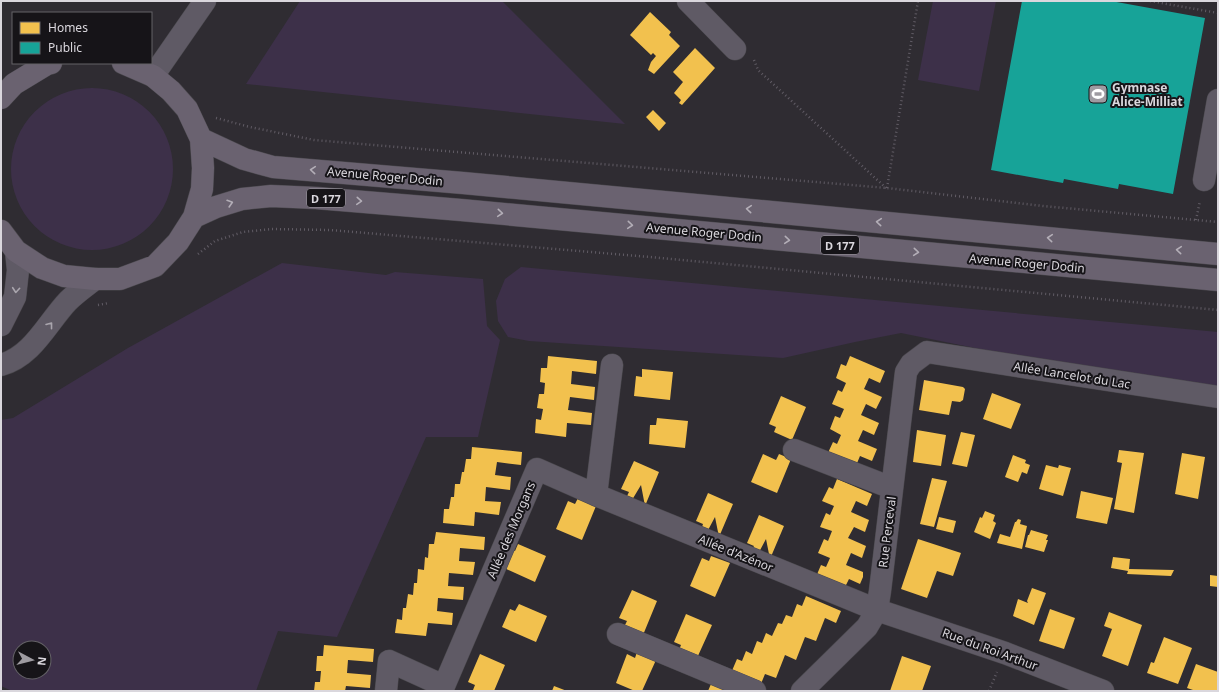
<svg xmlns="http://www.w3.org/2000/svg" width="1219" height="692" viewBox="0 0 1219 692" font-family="'Noto Sans',sans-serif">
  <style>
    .green { fill: #3d3049; fill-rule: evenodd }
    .homes { fill: #f2c14e }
    .public { fill: #17a398 }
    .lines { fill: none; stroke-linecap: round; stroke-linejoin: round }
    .minor-casing { stroke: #4a484d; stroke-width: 23 }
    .major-casing { stroke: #4a484d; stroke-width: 23 }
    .path { stroke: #615c65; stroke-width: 2.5; stroke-dasharray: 1 3; stroke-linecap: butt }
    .minor { stroke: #5f5a65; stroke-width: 22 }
    .major { stroke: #6a6270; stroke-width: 22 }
    .oneway { stroke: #b3aeb7 }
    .oneway2 { stroke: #a9a5ad }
    .labels { text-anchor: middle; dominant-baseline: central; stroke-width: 4; stroke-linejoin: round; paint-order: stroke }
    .shield { fill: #161418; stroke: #9f9ca2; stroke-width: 1 }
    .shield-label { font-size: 11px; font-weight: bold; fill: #dad7dd }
    .poi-label { font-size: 12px; font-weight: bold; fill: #dad7dd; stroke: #161418; text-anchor: start }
    .street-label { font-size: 12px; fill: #dad7dd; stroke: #161418 }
  </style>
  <rect width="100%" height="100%" fill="#2f2c32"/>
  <path class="green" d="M300,1H502L625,124L246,84Z
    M933,1H996L979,91L918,80Z
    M11 169a81 81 0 1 1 162 0a81 81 0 1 1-162 0Z
    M282,263L386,275L395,272L483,279L487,326L500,340L478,437H426L337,637L278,631L256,691H12L1,686V420L13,418L128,348ZM20,648H44V672H20Z
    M521,267L1218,332V391L1053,364L901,333L855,342L783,358L529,341L508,337L498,321L496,301L505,279Z"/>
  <path class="homes" d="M650,12L671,32L669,35L680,46L654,74L648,70L651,62L656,56L653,53L651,55L630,35Z
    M695,48L715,68L682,105L679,103L681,100L674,93L683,82L673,72Z
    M653,110L666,123L659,131L646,117Z
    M548,356L597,361L596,374L572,371L571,384L595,387L594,400L570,397L568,410L592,413L591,425L567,423L566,437L535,433L536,419L541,420L543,409L537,408L539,394H544L545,383L540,382L541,368H547Z
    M850,356L885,371L880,383L869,378L864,389L882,397L876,409L866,404L861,415L879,423L874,435L863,430L858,441L877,449L872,461L860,456L855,468L827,455L833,442L837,444L841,435L830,429L835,416L840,418L844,409L832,404L838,390L842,392L846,383L836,378L841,364L846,366Z
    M642,369L673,372L670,400L634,396L636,376L642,377Z
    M924,380L963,387L965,389L963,400L960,402L952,401L949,415L919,410Z
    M992,393L1021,404L1011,429L983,419Z
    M781,396L806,407L792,440L774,432L776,427L769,424Z
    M657,418L688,421L685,448L649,444L650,425H656Z
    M917,430L946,435L941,466L913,462Z
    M961,432L975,435L967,467L952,464Z
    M472,447L522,452L521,465L497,462L495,475L511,477L510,490L486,487L485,501L501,502L499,515L475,512L474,526L443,523L444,509H449L451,497H454L455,484H460L462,472H464L466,459H471Z
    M1119,450L1144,453L1134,513L1114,509L1122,463L1117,462Z
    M1182,453L1205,457L1198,499L1175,494Z
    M763,454L776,460L779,454L791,459L777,493L751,482Z
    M1013,455L1026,460L1025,463L1030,465L1027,474L1022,472L1018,482L1005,477Z
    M634,461L659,472L645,506L641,485L632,500L626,498L629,492L621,489Z
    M1046,465L1058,468L1059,465L1071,468L1063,496L1039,489Z
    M932,478L947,481L934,527L920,524Z
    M837,479L872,494L867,506L856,501L851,512L869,520L865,532L854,527L848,538L866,546L862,558L851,553L846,565L863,572V577L860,584L849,579L843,591L815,579L821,565L826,567L830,558L818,553L824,539L828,541L832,531L820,527L826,513L830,515L834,506L822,501L829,487L833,489Z
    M1081,491L1113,498L1107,524L1076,518Z
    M708,493L733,504L719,537L715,517L707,532L701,530L703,524L696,521Z
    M578,498L596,506L582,540L556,529L568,501L575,504Z
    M985,511L995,515L993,521L996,523L990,539L974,532L980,517L982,518Z
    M759,515L784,526L770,559L766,539L758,554L751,551L754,546L747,543Z
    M939,517L956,521L953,533L936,529Z
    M1018,519L1021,520L1020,524L1027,526L1022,549L997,543L1000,534L1010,537L1015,522H1016Z
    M1031,530L1048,535L1046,540H1048L1044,552L1025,547L1028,535H1029Z
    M436,532L485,537L484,550L460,548L459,561L475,562L473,575L449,573L448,586L464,587L463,600L438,598L437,611L453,613L452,625L428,623L426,636L395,633L397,619L402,620L403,608H406L408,594L413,595L414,583H417L418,569L424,570L425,557L428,558L429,544H434Z
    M918,539L961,553L953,576L937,571L927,598L901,589Z
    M518,544L546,556L535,582L502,567L510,549L515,551Z
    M711,556L730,563L715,597L690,586L702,558L709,561Z
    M1113,557L1130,559L1129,569L1174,570L1171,576L1127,574L1128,571L1111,568Z
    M1210,575L1218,576V587L1210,586Z
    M1032,588L1046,593L1034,625L1013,616L1018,599L1028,603L1027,601Z
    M632,590L657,601L643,635L624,627L627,621L619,618Z
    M806,596L841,611L836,623L825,618L816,641L805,637L796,660L785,655L776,678L765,674L760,686L731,673L737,659L742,661L746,651L752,654L757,641L762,643L766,633L772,636L778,623L782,624L786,615L792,617L797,604L802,606Z
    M519,604L547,616L536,642L502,627L510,609L515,611Z
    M1050,609L1075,618L1064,649L1039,641Z
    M1109,612L1142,625L1128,666L1102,656L1112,629L1104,626Z
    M686,614L712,625L697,658L679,650L681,645L674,642Z
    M1164,637L1192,648L1178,684L1147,673L1151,662L1154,663Z
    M324,645L374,649L373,662L348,660L347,673L371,675L370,688L346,686L345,691H314L315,682H320L321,671H316L317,656H323Z
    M637,652L656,660L642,691H635L616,683L627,654L635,658Z
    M480,654L505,665L494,691H474L473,690L475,685L468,682Z
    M902,656L931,666L922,691H890Z
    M1196,664L1218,672V691H1196L1187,688Z
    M711,684L728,691H708Z
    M554,686L567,691H552Z"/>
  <path class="public" d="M1022,1H1111L1205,18L1173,194L1119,184L1118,189L1064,179L1063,183L991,170Z"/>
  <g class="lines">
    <g class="minor-casing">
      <path id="minor" d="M688,1L735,49
        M153,76L205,1
        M1204,180L1218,100
        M1,325L15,297L18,270L16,251
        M1,365C33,356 47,323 68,301C76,293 86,286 95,279
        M794,450L892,488
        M596,495L877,610L1005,653L1103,691
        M618,634L755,691
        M386,691L389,661L444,686L537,469L596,495L612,365
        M802,691L867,627L877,610L880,591L906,372L911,364L927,352L1218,397"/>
    </g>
    <g class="major-casing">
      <path id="major" d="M1,98L14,84L47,64L51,63
        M201,139L244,159L273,167L463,183L1218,254
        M194,217L216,207L242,199L271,196L316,198L461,210L1218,280
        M1,231L16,251L42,268L64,276L95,279H120L155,266L178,242L194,217L202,189L203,168L201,139L187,109L171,91L153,76L123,63"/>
    </g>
    <path class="path" d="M1150,1L1218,13
      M754,60L758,70L886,188
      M216,118L250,127L314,140L887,188L1043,206L1218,222
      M887,188L918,1
      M1196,220L1200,201
      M198,254L215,241L243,232L272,229L330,230L650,257L1218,310
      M98,305L109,303
      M989,691L997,672"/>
    <use href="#minor" class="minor"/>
    <use href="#major" class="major"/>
  </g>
  <defs><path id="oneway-chevron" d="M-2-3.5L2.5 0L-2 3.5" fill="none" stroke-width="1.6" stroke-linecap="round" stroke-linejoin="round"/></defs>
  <g class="oneway">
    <use href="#oneway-chevron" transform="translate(313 170) rotate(-175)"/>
    <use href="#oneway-chevron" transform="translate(359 201) rotate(4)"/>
    <use href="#oneway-chevron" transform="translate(230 203) rotate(-17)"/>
    <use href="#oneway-chevron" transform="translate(749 209) rotate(-175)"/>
    <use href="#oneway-chevron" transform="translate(500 213) rotate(5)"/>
    <use href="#oneway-chevron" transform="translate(879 222) rotate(-175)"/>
    <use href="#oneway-chevron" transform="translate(630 225) rotate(5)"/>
    <use href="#oneway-chevron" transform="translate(1050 238) rotate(-175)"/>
    <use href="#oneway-chevron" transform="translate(787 240) rotate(5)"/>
    <use href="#oneway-chevron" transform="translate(1179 250) rotate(-175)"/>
    <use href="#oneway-chevron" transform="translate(916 252) rotate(5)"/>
  </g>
  <g class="oneway2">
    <use href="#oneway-chevron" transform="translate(16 290) rotate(95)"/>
    <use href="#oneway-chevron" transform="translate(50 325) rotate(-52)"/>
  </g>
  <defs>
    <g id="stadium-square" transform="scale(1)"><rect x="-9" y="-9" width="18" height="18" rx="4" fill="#9e9ba1" stroke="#161418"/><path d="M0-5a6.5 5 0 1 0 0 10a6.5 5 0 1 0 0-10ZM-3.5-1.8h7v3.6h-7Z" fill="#fff"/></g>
  </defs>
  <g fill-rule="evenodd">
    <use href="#stadium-square" x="1098" y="94"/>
  </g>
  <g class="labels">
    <g class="shield">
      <rect x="307" y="189" width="38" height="18" rx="3"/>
      <rect x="821" y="236" width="38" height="18" rx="3"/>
    </g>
    <g class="shield-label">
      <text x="326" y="198">D 177</text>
      <text x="840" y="245">D 177</text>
    </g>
    <g class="poi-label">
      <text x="1112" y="87">Gymnase<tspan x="1112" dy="14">Alice-Milliat</tspan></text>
    </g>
    <g class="street-label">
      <text transform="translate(385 176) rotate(5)">Avenue Roger Dodin</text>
      <text transform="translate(704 232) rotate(5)">Avenue Roger Dodin</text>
      <text transform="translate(1027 263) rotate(5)">Avenue Roger Dodin</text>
      <text transform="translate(1072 375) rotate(9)">Allée Lancelot du Lac</text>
      <text transform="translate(511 530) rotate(-67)">Allée des Morgans</text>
      <text transform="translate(887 532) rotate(-83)">Rue Perceval</text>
      <text transform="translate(736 553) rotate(22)">Allée d'Azénor</text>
      <text transform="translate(990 649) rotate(20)">Rue du Roi Arthur</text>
    </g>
  </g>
  <rect width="1219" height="692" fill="none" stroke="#dad7dd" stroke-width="4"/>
  <rect x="12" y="12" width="140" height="52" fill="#161418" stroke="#646267"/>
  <rect x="20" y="22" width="20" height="12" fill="#f2c14e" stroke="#646267"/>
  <text x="48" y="32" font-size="12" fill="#dad7dd">Homes</text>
  <rect x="20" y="42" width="20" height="12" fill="#17a398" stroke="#646267"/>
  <text x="48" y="52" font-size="12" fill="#dad7dd">Public</text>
  <g transform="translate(32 660) rotate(97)"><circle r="19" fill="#161418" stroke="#646267"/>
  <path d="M0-3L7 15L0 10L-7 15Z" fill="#9e9ba1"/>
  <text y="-6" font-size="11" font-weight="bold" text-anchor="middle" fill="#dad7dd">N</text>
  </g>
</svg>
